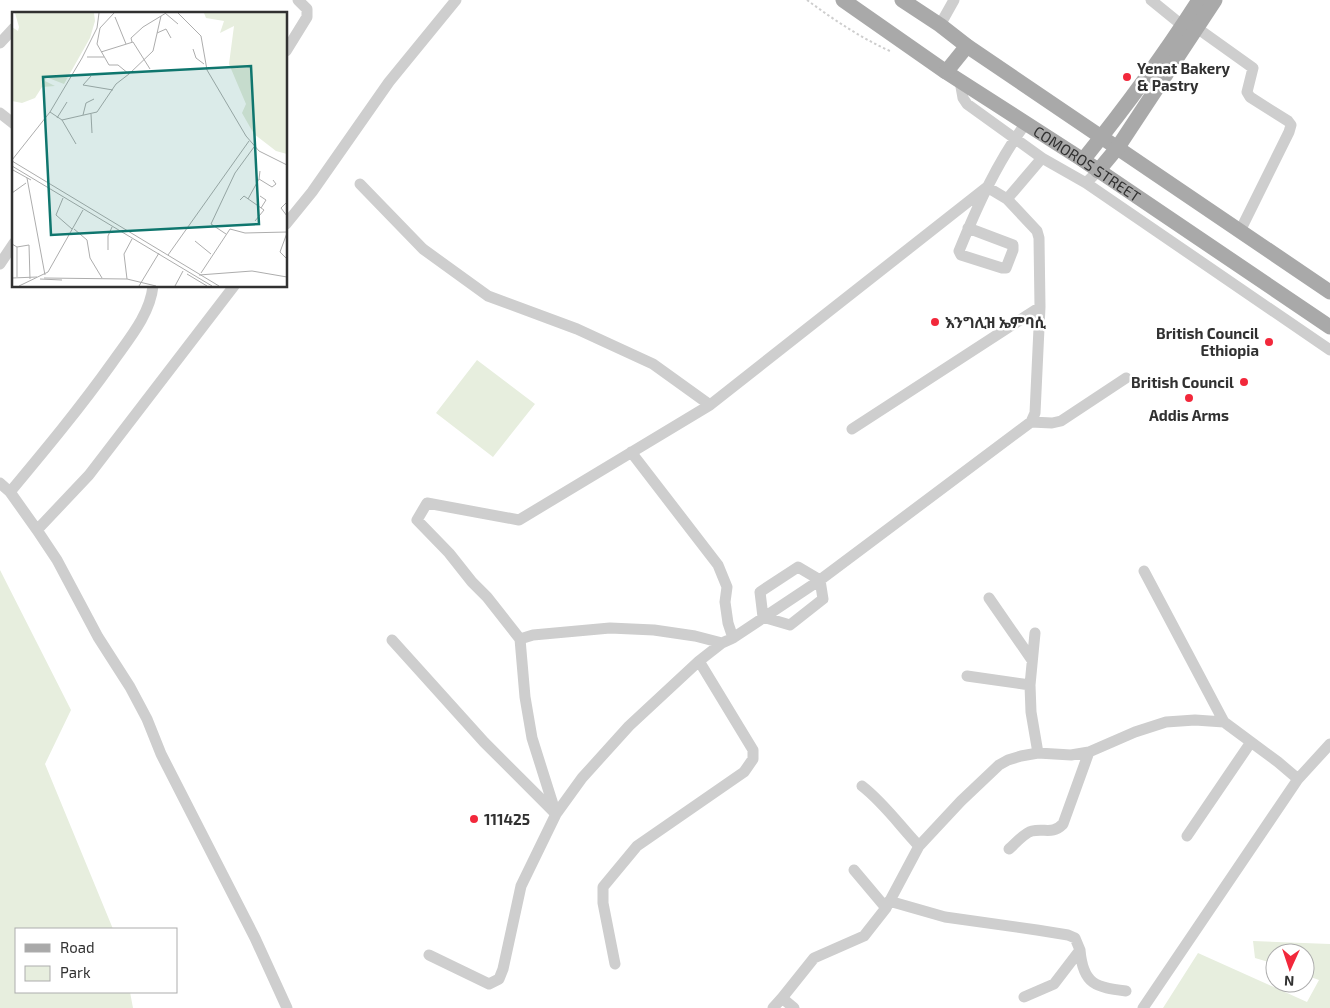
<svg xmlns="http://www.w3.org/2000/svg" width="1330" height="1008" viewBox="0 0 1330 1008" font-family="'Exo 2','Noto Sans Ethiopic',sans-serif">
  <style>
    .green { fill: #e7eede }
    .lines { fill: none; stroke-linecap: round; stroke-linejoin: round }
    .path { stroke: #cecece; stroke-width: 2; stroke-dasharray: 2.5 2.5; stroke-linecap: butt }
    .minor { stroke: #cecece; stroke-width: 11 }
    .major { stroke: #a9a9a9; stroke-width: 15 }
    .poi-dot { fill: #f2283b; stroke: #fff; stroke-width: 2 }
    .labels { text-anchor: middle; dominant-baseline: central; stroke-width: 5; stroke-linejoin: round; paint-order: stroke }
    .poi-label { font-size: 15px; font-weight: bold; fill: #313131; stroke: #fff; text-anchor: start }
    .street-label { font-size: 15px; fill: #313131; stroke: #fff }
    .inset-road { fill: none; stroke: #adadad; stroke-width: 1 }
    .view { fill: #0f766e; fill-opacity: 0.15; stroke: #0f766e; stroke-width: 2.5 }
    .inset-edge { fill: none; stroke: #313131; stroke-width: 2.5 }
  </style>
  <rect width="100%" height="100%" fill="#fff"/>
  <path class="green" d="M477,360L535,404L493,457L436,413Z
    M0,570L71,710L45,764L113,929H16V992H130L133,1008H0Z
    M1253,941L1330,944V1008H1163L1198,953L1307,1002L1319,980L1305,975V953H1275V964L1255,958Z"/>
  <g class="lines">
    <path class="path" d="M807,0C834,20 861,38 892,52"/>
    <path class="minor" d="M1151,0L1183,26
      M940,25L954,0
      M1197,28L1253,68L1247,92L1250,97L1288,121L1291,125L1289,132L1240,231
      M0,43L14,28
      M286,51L307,17V9L298,0
      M960,81L963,98L967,104L1042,158
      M0,113L14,124
      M1086,183L1330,350
      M360,184L423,249L488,296L577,329L653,364L710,405
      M987,187L1007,199L1037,231L1039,238L1040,307L1035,413L1031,422L820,580L733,638L722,643L695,636L654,630L610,628L533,635L520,639L487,597L472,582L449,553L417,520L427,503L519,520L710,405Z
      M1007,199L1042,158L1086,183L1098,171
      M286,224L312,192L389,82L456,0
      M968,228L1013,245V250L1006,268H1002L961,255L959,251C977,207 997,162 1026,123
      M0,264L14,243
      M1031,422L1052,423L1061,421L1126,378
      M852,429L1040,307
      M631,452L718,565L727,587L725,602L728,623L733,638
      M0,483L10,492L37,530L57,560L98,637L130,687L147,719L161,754L255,938L287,1008
      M10,492C45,450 80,408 112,363C128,340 150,315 153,286
      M37,530L89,475L234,286
      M798,567L820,580L823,599L790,625L763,617L760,592Z
      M1144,571L1224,722L1278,762L1298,779
      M989,598L1032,660
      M1035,633L1030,685L1031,712L1038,753
      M392,640L484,742L556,814L532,738L525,697L520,639
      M967,676L1030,685
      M862,786C884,803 900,826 919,846
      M1187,836L1251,742
      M1009,849C1016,843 1024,833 1032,831C1045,828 1052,835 1063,824L1089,752
      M854,870L886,908
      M889,901L945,917L1037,930L1068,935L1075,938L1080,950L1054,984L1024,997
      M1080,950C1083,985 1096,987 1126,991
      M429,955L489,984L499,979L503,969L521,886L556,814L582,778L629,726L699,661L722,643
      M615,964L603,903V887L637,846L744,772L753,759V750L699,661
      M773,1008L782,998
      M794,1008L782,998L814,958L864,936L886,908L919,846L961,801L999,765L1008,760L1021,756L1038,753L1071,755L1089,752L1135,732L1166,722L1195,720L1224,722
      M1143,1008L1298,779L1330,744"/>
    <g class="major">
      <path id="s1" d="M843,0L946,72L1083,160L1330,327"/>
      <path d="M902,0L940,25L967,46L1330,292"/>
      <path d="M946,72L967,46"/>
      <path d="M1083,160C1124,109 1164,55 1199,0"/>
      <path d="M1098,171L1118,147L1215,0"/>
    </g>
  </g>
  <g class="poi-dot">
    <circle cx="1127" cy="77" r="5"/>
    <circle cx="935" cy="322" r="5"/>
    <circle cx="1269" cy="342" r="5"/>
    <circle cx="1244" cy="382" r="5"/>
    <circle cx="1189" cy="398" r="5"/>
    <circle cx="474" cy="819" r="5"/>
  </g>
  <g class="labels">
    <g class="poi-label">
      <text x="1137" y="68">Yenat Bakery<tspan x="1137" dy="17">&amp; Pastry</tspan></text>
      <text x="945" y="322">እንግሊዝ ኤምባሲ</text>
      <text x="1259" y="333" text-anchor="end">British Council<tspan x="1259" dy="17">Ethiopia</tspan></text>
      <text x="1234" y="382" text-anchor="end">British Council</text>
      <text x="1189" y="415" text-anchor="middle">Addis Arms</text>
      <text x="484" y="819">111425</text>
    </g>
    <g class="street-label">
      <text stroke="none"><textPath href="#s1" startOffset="294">COMOROS STREET</textPath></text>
    </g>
  </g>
  <g transform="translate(12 12)">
    <rect width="275" height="275" fill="#fff"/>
    <path d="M3,1H82L83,9L78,26L52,72L34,65L33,69L43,74L30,75L23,86L10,91L0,89V15L6,19L7,15ZM192,1H275V142L264,139L242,122L230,101L234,92L217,52L222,14L208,21L212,9L194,6Z" fill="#e7eede"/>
    <path class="inset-road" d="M153,1L166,12M166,1L189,24L195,58L234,124L247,139L275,153M103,5L114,32M145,21L154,17L159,26M120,30L119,26L131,15L154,1M181,37L184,46L192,52M89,40L121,30L138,57M75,45H92M117,62L141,39L149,4M79,64L71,73L101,78M38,100L50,108L64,132M79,102L80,121M71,103L74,91L82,87M45,106L55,90M50,108L85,100L104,72L117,62L106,53H97L85,32L88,16L102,1M0,148L38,100L70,46L85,16L87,1M0,149L207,274M0,154L200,274M1,158L19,168M15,166L33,263M247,167L260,175L264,172L261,168M0,181L14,171M248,184L254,188L249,196M51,186L44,203L60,217M236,187L247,167L248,159M228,188L232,184L252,198L243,209M274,191L269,196L275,204M62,217L75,228L78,246L90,266M275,221L268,240L275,247M214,222L199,212L223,161L242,135M183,229L199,242M0,232L5,235V265M5,235L17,233L18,267M96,238V224L100,215M156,243L237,129M189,261L218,217L233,221L275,220M175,262L195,274M187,263L240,259L275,265M0,266L25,265M32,266L115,267L144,274M28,267L50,268M115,267L112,242L120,227M7,274L36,260L71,198M127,274L147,241M163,274L171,259"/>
    <path class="view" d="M239,54L247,212L39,223L31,65Z"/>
    <rect width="275" height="275" class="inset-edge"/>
  </g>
  <rect x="15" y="928" width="162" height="65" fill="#ffffff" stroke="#adadad"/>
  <rect x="25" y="944" width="25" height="8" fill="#a9a9a9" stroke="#adadad"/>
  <text x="60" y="953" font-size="15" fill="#313131">Road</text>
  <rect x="25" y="966" width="25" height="15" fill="#e7eede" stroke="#adadad"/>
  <text x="60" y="978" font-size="15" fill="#313131">Park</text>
  <g transform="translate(1290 968) rotate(183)"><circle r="24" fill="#ffffff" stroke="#adadad"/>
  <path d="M0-4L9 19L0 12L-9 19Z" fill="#f2283b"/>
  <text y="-8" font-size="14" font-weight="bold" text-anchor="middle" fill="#313131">N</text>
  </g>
</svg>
